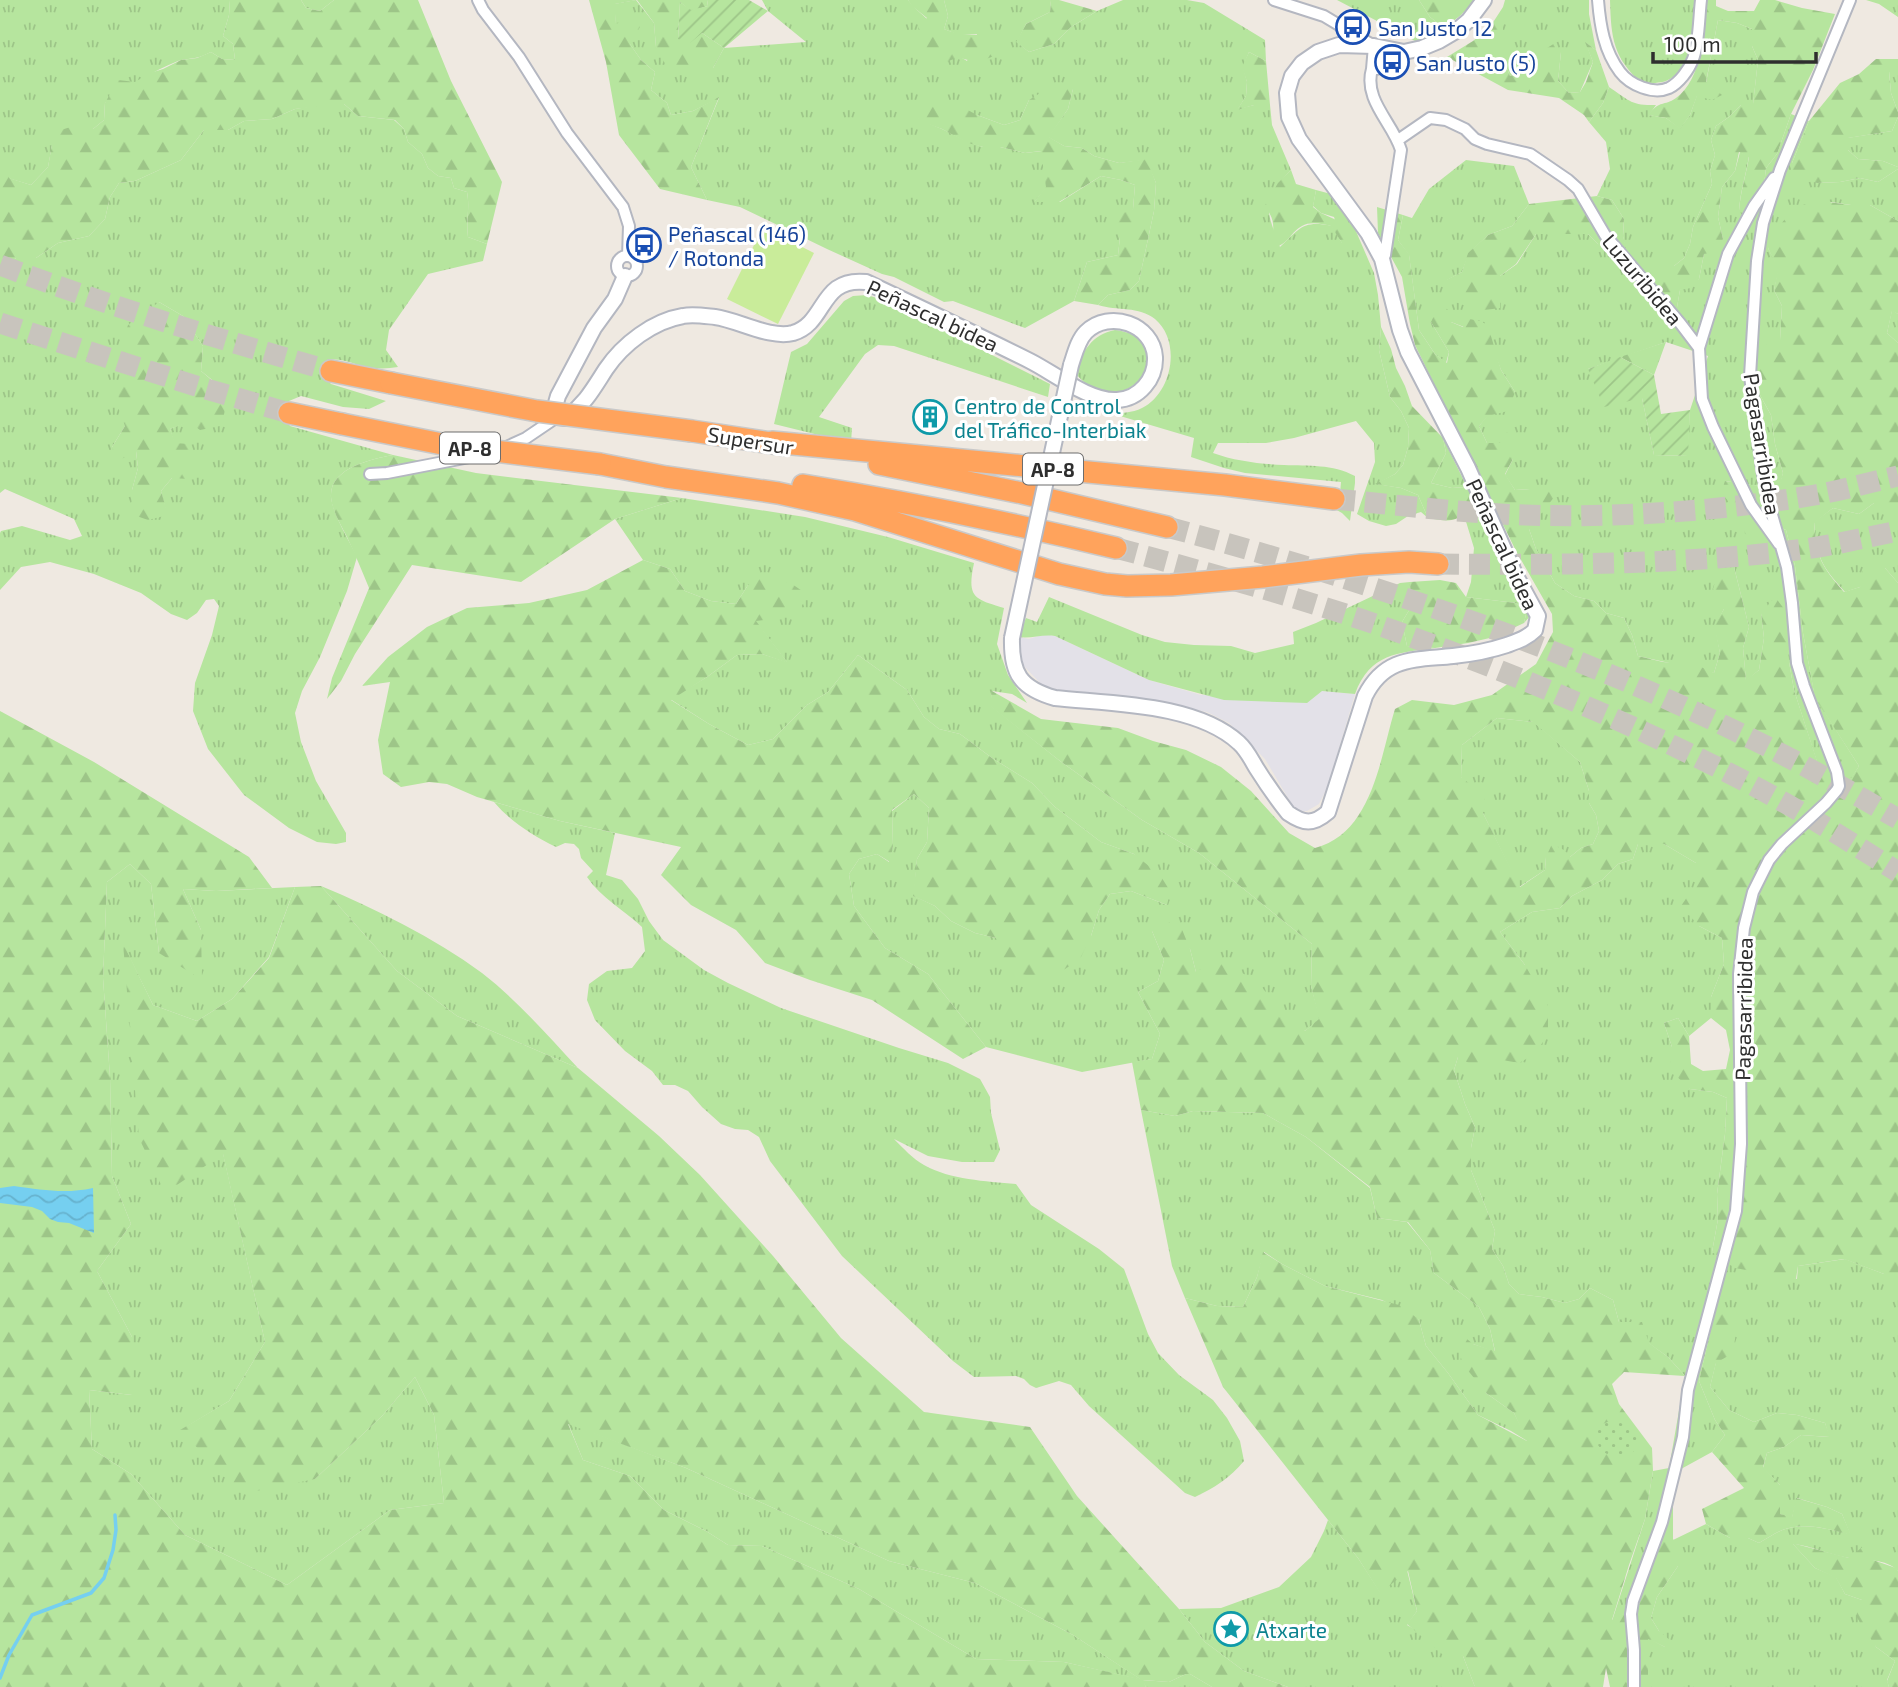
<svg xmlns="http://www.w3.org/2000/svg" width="1898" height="1687" viewBox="0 0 1898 1687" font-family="'Exo 2',sans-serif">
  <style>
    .industrial { fill: #e3e1e8 }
    .grass { fill: url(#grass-tufts); fill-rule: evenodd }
    .forest { fill: url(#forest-firs); fill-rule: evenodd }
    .park { fill: url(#park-dots) }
    .garden { fill: url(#garden-furrows) }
    .pitch { fill: #c9ec9a }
    .water { fill: url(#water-waves) }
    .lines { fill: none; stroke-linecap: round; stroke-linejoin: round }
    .stream { stroke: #75cff0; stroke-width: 3.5 }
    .motorway-tunnel { stroke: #c8c4bd; stroke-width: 21; stroke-dasharray: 21 10; stroke-linecap: butt }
    .minor-casing { stroke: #b4b7c1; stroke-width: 14 }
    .tertiary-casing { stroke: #b4b7c1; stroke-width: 18 }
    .motorway-casing { stroke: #c9c9c9; stroke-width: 24 }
    .minor { stroke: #fff; stroke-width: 10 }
    .tertiary { stroke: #fff; stroke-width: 14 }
    .motorway { stroke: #ffa35c; stroke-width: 21 }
    .tertiary-bridge-casing { stroke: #b4b7c1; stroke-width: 18; stroke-linecap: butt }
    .motorway-bridge-casing { stroke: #c9c9c9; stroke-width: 24; stroke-linecap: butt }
    .tertiary-bridge { stroke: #fff; stroke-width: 14 }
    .motorway-bridge { stroke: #ffa35c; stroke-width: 21 }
    .labels { text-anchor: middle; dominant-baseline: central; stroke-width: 6; stroke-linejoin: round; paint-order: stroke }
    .shield { fill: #fff; stroke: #6d6d6d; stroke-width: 2 }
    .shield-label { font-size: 19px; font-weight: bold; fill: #2e2e2e }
    .transit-label { font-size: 21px; fill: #164399; stroke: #fff; text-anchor: start }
    .street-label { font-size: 21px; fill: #2e2e2e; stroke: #fff }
    .culture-label { font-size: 21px; fill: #0d838f; stroke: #fff; text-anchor: start }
  </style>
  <defs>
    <pattern id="grass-tufts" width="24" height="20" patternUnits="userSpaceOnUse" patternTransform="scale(1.75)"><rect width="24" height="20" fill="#b6e59e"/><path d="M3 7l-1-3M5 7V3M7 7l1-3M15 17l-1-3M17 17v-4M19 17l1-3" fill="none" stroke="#9dc588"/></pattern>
    <pattern id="forest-firs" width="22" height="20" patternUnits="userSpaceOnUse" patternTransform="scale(1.75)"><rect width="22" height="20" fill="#b6e59e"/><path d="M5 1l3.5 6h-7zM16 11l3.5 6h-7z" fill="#9dc588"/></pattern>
    <pattern id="park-dots" width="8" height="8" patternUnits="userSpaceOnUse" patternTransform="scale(1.75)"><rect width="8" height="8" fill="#b6e59e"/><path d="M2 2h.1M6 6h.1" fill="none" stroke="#9dc588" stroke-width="1.8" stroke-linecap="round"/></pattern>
    <pattern id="garden-furrows" width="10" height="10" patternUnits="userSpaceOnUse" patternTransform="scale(1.75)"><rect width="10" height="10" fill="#b6e59e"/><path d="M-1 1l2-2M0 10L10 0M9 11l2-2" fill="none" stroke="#9dc588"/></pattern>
    <pattern id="water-waves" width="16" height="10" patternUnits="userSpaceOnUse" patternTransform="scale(1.75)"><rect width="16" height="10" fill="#75cff0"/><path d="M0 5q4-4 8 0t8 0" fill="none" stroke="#66b2ce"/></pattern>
  </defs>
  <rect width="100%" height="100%" fill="#efe9e1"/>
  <path class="industrial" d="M1045,634L1055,636L1149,680L1201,695L1322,691L1355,694L1328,786L1319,804L1307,811H1301L1294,808L1265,759L1229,723L1207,712L1161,703L1062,691L1042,685L1022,664L1019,656L1018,637L1029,639Z"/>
  <path class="grass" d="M0,0H230L229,15L223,36L233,44L235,60L222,59L211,52C206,54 201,57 195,58C190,59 184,59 178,61C151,72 129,86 105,103L104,120L93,129L52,145L48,167L31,185L8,178L0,164Z
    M301,0H334L320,11L306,8Z
    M636,0L654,23L656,47L713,68L724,48L806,42L768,11L762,0H908C914,8 921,13 928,20C941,33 950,52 967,61L977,34L959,35L944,29L948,16L944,0H1051L1050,12L1026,24L1017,42L1029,52L1054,44L1071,27L1097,11L1123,0H1187L1204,3L1265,40L1266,61L1249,52L1243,67L1247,82L1246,96L1238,109L1254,105H1270L1272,125L1291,170C1280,181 1271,194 1269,209C1268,218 1277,238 1280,247C1300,228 1303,220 1332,226L1342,243L1334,217L1321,213L1313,206L1316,190L1331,194L1352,222L1374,273L1378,295L1381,327L1379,350L1390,397L1401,411L1409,428L1408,447L1403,465L1395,474L1377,484L1401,488L1418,495L1428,518L1421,512L1408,516L1396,524L1386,526L1369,521L1357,514L1375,462L1374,443L1356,421L1294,438L1266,443H1218L1213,453C1235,461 1260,464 1284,465C1309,466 1332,464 1355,476V483L1350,521L1342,513L1333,508L1339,505L1341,482L1245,473L1224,468L1191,457L1194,438L1110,413C1121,413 1132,413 1142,408C1172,393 1182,342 1155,319C1139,306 1117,311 1098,305L1108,295L1130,290L1139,281L1154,211L1156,183L1146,160L1119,163L1094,156L1082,148L1064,146L1048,137L1068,109L1073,89L1029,100L1020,120L1004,125L977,115L918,119L942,129L968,142L983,147H1000L1025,153L1042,151L1047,187L1035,201L1060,202L1101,176L1121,180L1135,185L1133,209L1120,237L1118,255L1087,262L1074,301L1025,328L953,301L944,302L894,277L882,274L827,249L740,207L707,200L691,167L719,98L693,111L671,115L667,103L651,90L655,72L641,60L616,24L614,4Z
    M1337,0H1419L1430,17L1444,28L1431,37L1417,42Z
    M1505,0H1589V14L1596,50L1586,43L1593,62L1580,92L1569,93L1558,81L1561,52L1536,55L1523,72L1510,76L1503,58V7Z
    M1610,0H1698C1695,26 1694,69 1666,81C1660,83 1651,83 1644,85C1613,59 1611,38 1610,0Z
    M1866,0H1898V17L1879,4Z
    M1718,20L1737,23L1752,29V46L1758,60L1753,105H1741L1729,117L1716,126L1711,140L1715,155L1710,171L1712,184L1693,227L1690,244L1684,258L1674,266L1662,299L1676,313L1680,290L1699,279L1704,254L1723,239L1718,217L1722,187L1735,171L1740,152L1749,156C1746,175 1740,192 1739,211L1764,185L1766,168L1777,154L1791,114L1809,121L1792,163L1817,183L1840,182L1860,178L1878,182L1898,169V221L1870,205H1851L1831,202L1768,248L1779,269L1774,290L1782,306L1780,340L1760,395L1771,415L1775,444L1783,473L1780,486L1751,485L1725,481L1767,522L1786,530L1795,566L1803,633L1815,697L1859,766L1851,779L1819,768L1794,690L1789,662L1761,613L1764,638L1759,670L1746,681L1743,648L1749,627L1734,567L1724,609L1715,626L1720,653L1714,673L1638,656L1632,635L1624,618L1606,613L1594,601L1574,596L1555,583L1536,549L1529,529L1530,489L1515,490L1505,475L1513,459L1500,443H1487L1479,426L1488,415L1515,392L1501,370L1494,351L1464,327L1451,322H1431L1449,352L1446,363L1435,354L1419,330L1409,255L1398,240L1403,215L1412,218L1429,189L1466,160L1514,166L1529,204L1512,226L1488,235L1469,253L1462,272L1447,280L1500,276L1517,264L1536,234H1588L1598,244L1625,247L1623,236L1624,219L1612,200L1597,196L1610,169L1606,142L1589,122L1603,103L1609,87C1629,100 1631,106 1656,105L1649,115L1666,118L1680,128L1690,115L1697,95H1721L1706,83ZM1666,342L1708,356L1690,410L1687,456L1654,455L1642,398L1588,369Z
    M1889,71H1898V112L1891,93Z
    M326,104H344L358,116L394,120L404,129L408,142L422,154L428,168L438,176L451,178L454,188L467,192C470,207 466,221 468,237L487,244L483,261L428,274L389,330L386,350L398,367C386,369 375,369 363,366C350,363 342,358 329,360L325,370V377L331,384L386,401L369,409L343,407L301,396L289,401L284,415L290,426L393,455C372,459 329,468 331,497C333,515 349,540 357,557L347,591L320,657L302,691L295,713L301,742L316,781L346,833V842L336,844L317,842L289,828L244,795L208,749L193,711L195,683L212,635L219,606L214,599L206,600L197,613L187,620L171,614L141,593L94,574L50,562L21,567L0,590V533L1,531L22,526L70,540L82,536L74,519L5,489L0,493V269L16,258H36L58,243L89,236L105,219L110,197L119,183L135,181L181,160L204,130H228L244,121L272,119L295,109ZM159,302L183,316L203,346L201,371L216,383L189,421L170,429L174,443L172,478L161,491L167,515L132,490L138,468L136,451L112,447L125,426Z
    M1898,117V167L1883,161L1858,159L1848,150L1847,138L1892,131Z
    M867,295L880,299L1050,384L1048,397L894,346L878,345L865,354L819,417L852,428L851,443L774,424L791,352L807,344L844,301L853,296Z
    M1892,310L1898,314V343L1887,333Z
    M1115,330C1179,337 1138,417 1088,385C1083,382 1079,377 1075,373C1082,352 1092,334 1115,330Z
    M1443,438L1467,487L1452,488L1431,483L1446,453Z
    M682,498L805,517L888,537L974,563C967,597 973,599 1004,608L997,644L1008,675L1027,703L1012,694L992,691L991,706L1060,761L1142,820L1199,853L1312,944L1311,986L1320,1019L1305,1031L1196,972L1190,949L1152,931L1164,960L1158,981L1138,992L1160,1034L1152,1059L1082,1072L986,1047L928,974L885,948L854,906L849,874L859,859L877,854L889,862L893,846L892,811L914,794L929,808L927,842L917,859L914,896L935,906L951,921L975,933L996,938L1091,936L1099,910L1110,894L1131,891L1167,905L1134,854L1101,842L1055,807L1032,783L992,758L960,734L939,729L924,717L907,690L858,655L828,692L807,705L773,739L748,745L709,724L670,699L707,677L737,655L762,654L787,662L755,621L748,585L736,604L711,601L685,591L670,569L643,560L615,519Z
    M1474,500L1500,560L1531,615L1524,623L1526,614L1516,603L1466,597L1471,582L1474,548L1464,515Z
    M1874,503H1898V583L1885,568L1860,587L1845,592C1821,565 1817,559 1814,522L1833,508L1859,514Z
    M1410,582L1411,607L1402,622L1407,646L1435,648C1398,653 1370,653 1355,694L1322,691L1307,703L1224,700L1149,680L1055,636C1042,634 1031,639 1018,637L1026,618L1037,622L1049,597L1142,635L1165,642L1194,645L1231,646L1255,653L1294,644L1293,632L1316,623L1400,583Z
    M1497,718L1534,722L1580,762L1589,791V803L1596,815L1599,831L1593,844L1581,848L1570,857H1546L1545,870L1519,887L1483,813L1461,777L1462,745Z
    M494,802L560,821L615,833L606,875L622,880L638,899L649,921L663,940L704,970L728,983L781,1008L899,1048L948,1063L980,1079L990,1097L991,1113L1000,1150L994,1162H962L928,1156L894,1139C903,1148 913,1159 924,1165C951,1180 985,1181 1016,1184L1031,1205L1099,1249L1124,1269L1148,1334L1158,1353L1179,1375L1213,1400L1227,1418L1240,1441L1244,1461C1230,1478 1214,1488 1195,1497L1185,1493L1089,1406L1071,1385L1059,1381L1036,1388L1030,1385L1024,1379L1016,1376L974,1377L953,1361L842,1256L770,1161L759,1137L748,1130L735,1129L721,1124L702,1107L688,1091L675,1085H663L652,1071L625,1051L595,1020L587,1000L589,984L607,971L632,968L645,951L642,927C624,910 601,898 587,877L593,871L581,858L579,849L574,844L565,843L556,847C532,835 511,822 494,802Z
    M1638,844H1664L1696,863L1699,926L1722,938L1724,964L1711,997V1018L1689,1036L1678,1018L1664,1023L1672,1047L1690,1089L1713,1092L1727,1098L1725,1134L1717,1194L1718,1219L1712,1252L1797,1279L1798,1266L1845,1259L1884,1274H1898V1571C1886,1558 1865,1561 1849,1558C1830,1555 1812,1546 1793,1544L1815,1568L1836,1577L1845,1594L1862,1600L1876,1647L1895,1661L1887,1680L1889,1687H1648V1638L1665,1647L1659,1631L1651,1618L1657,1597L1678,1566L1673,1540L1706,1524L1730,1538H1748L1759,1543C1768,1538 1779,1530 1789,1528C1809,1523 1831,1530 1850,1534L1842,1514L1827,1507L1797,1498L1792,1518L1780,1514V1485L1763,1468L1767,1453L1784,1447L1801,1435L1829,1437L1825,1423L1797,1415L1777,1413L1754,1422L1729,1410L1710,1387L1716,1362L1717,1303L1699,1381L1715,1420L1725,1435L1712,1452L1681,1469L1665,1533L1645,1582L1639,1605L1612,1621L1645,1519L1653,1471L1669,1468L1685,1376L1668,1357L1619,1322L1613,1300L1590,1288L1579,1299L1565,1303L1542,1297L1519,1294L1509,1284L1503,1266L1492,1249L1495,1231L1471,1170V1148L1475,1127L1465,1104L1454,1070L1458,1057L1525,965L1500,932L1532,912L1560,908L1572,896L1602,880L1618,864L1633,859Z
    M130,864L151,884L159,953L201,930L183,889L216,891L295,887L269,957L232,999L197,1021L153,1005L124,946L223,1153L265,1342L229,1401L181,1430L315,1479L382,1416L415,1377L434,1415L444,1503L390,1510L287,1585L185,1535L131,1474L92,1449L89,1390L132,1395V1337L97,1271L131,1224L112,1176L110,1077L103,978L107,882Z
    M321,886C376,909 433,937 482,973C517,1000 548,1036 578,1068L457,1016L397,971Z
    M1141,1110L1175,1116L1193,1111L1263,1113L1306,1137L1370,1188L1377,1218L1407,1222L1430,1250L1434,1273L1479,1307L1490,1329L1495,1352L1473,1344L1486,1393L1514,1413L1529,1442L1511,1431L1478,1415L1448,1373L1426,1346L1419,1320L1382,1300L1325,1286L1282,1264L1264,1252L1257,1277L1243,1307L1217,1306L1185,1298L1172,1266Z
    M568,1423L686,1468L889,1561L975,1583L1073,1635L1142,1680L1169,1682L1186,1674H1190L1212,1687H1146L1142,1680L1064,1662L976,1659L859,1589L762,1546L728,1545L706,1531L664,1510L630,1476L583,1460Z
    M1328,1520L1358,1558L1380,1592L1407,1570L1417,1611L1407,1625L1463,1656L1475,1687H1288L1244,1671L1205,1642L1179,1609L1221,1608L1279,1587L1311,1557L1324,1531Z"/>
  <path class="forest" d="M230,0H301L306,8L320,11L334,0H418L451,81L502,182L487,244L468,237C466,221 470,207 467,192L454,188L451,178L438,176L428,168L422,154L408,142L404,129L395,120L358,116L344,104L295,109L272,119L244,121L228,130H204L181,160L135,181L119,183L110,197L105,219L89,236L58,243L36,258H16L0,269V164L8,163L9,178L31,185L48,167L52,144L61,130L80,124L93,129L104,120L105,103L118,80L135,82L150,73L163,69L181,60L197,58L211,52L222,59L235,60L233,44L223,36L229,15Z
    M589,0H707L708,6L691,11L680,2L678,39L702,33L724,48L713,68L689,73L668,69L656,47L654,23L637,0L615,4L616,24L632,16L640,27L630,44L641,60L655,72L651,90L667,103L671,115L693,111L719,97L691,167L707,200L660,189L619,135L606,62Z
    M908,0H944L948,16L944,29C962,37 975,33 994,37L1001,53C986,60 974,64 959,57L946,62C925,55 921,47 918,26L927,18L912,6Z
    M1051,0H1059L1097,11L1071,27L1054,44L1029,52L1016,42L1026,24L1050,12Z
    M1419,0H1475L1461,15L1444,28L1430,17Z
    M1707,0H1716V6L1728,11H1754L1760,0H1775L1802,8L1835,14L1813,70L1791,114L1777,154L1766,168L1764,185L1743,216L1739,211C1740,193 1746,175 1749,157L1739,152L1735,171L1722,187L1718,217L1723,239L1718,251L1704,254L1699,279L1691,288L1680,290L1676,313L1669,328L1660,314L1662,299L1647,295L1641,281L1658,265L1674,266L1684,258L1690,244L1693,227L1712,184L1710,171L1715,155L1711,140L1716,126L1729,117L1741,105L1753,104L1758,60L1752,46V29L1737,23L1718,20L1706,82L1722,95L1712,100L1697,96L1690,115L1680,129L1666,118L1648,115C1661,99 1663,107 1676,98C1702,80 1705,29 1707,0Z
    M1503,7V58L1510,76L1523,72L1536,55L1555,43L1561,52L1558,81L1569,93L1580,92L1586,82L1593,62L1585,42L1596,50L1609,87L1603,103L1589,122L1584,115L1559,98L1508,90L1447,57L1473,41L1490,27Z
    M1249,52L1266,61L1270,105H1254L1237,110L1246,96L1247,82L1242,67Z
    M1876,59H1898V71L1889,72L1891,93L1898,112V117L1892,131L1848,138V150L1858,159L1883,161L1898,167V169L1878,182L1860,178L1840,182L1817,183L1792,176V163L1809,121L1840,83L1859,74Z
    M1053,85L1073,89L1068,109L1049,137L1064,146L1082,148L1094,156L1119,163L1147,159L1156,183L1154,211L1139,281L1130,290L1108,295L1098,305L1074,301L1087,262L1118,255L1120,237L1116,226L1123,213L1133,209L1135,185L1121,180L1101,176L1059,202H1034L1046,187L1041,151L1025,153L1000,147H983L968,143L942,129L917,120L931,104L951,101L977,115L1004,125L1020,120L1029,100Z
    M1291,170L1296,184L1316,190L1313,207L1321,213L1345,224L1354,240L1342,243L1331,226C1323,224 1310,221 1302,226C1288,234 1290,245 1269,249C1274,234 1277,218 1264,207L1278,183Z
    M1597,196L1612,200L1624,219L1623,236L1626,247L1619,259L1598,244L1588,234H1536L1516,264L1500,276V308L1478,311L1456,302L1446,280L1462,272L1468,253L1488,235L1512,226L1529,204Z
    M1813,200L1851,205H1870L1898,221V314L1892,311L1887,333L1898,343V503H1874L1859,514L1833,508L1814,523C1817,559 1821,565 1844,592L1860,587L1864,562L1885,568L1898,583V1274H1884L1844,1259L1798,1266L1796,1279L1735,1268L1712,1252L1718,1219L1717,1194L1725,1134L1727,1098L1713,1092L1690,1089L1670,1070L1672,1047L1664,1023L1678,1018L1689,1036L1691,1064L1703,1071L1726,1069L1730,1050L1726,1030L1711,1018V997L1724,964L1722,938L1699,926L1681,906L1696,884V863L1664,844H1638L1633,859L1618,864L1602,880L1572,896L1560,908L1532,912L1500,932L1525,965L1548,1006V1034L1535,1054L1519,1063L1497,1059L1483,1071L1458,1057L1454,1070L1465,1104L1475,1127L1471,1148V1170L1495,1231L1492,1249L1503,1266L1509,1284L1519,1294L1542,1297L1565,1303L1579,1299L1590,1288L1613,1300L1619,1322H1642L1649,1343L1668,1357L1685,1376L1624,1372L1612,1384L1619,1404L1652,1448L1653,1471L1645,1519L1629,1565L1612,1620L1639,1605C1648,1571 1663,1538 1673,1504V1539L1679,1548L1678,1566L1657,1597L1651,1618L1659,1631L1677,1646L1665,1647L1648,1639V1687H1610L1606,1668L1603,1687H1475L1463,1656L1442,1654L1407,1624L1417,1611L1408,1571L1380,1593L1358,1558L1223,1387L1185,1298L1217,1306L1243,1307L1257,1277L1263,1252L1282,1264L1325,1286L1403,1306L1419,1320L1426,1346L1448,1373L1478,1415L1527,1441L1514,1413L1486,1393L1462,1363L1456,1330L1473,1344L1495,1351L1490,1329L1479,1307L1434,1273L1430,1250L1408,1222L1377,1218L1370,1187L1306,1137L1263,1113L1193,1111L1175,1116L1141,1110L1132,1062L1152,1059L1160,1034L1138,992L1158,981L1164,960L1152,931L1170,922L1181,927L1190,949L1196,972L1212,962L1226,965L1252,978L1305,1031L1319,1019L1311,986L1312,944L1199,853L1142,820L1060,761L990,706L992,691L1041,719L1118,728L1153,741L1186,750L1221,767L1251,791L1289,833L1315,848C1373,833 1380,757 1395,709L1412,700L1454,705L1492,695L1536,664L1553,632L1552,614L1516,551L1415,345L1410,324L1402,277L1378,233L1377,207L1403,215L1398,240L1409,254L1419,330L1435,354L1447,363L1449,352L1431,322L1436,311L1445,307L1451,313V322L1463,327L1469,319L1481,321L1488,326L1501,370L1515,392L1508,411L1488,416L1479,426L1487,443H1500L1507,432L1515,442L1513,459L1505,474L1515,490L1530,489L1551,490L1555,496L1529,529L1536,549L1555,583L1574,596L1594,601L1606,613L1624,618L1632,635L1638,656L1663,662L1697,665L1714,673L1720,653L1714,626L1724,609L1713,589L1719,568L1734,567L1749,627L1743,648L1746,680L1759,670L1764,638L1761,613L1775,597L1785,610L1789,662L1794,690L1819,767L1851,778L1859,766L1815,698L1803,633L1795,566L1786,530L1768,522L1763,536L1745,534L1742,516L1721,493L1725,481L1751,485L1779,486L1783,473L1775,444L1771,415L1760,395L1758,368L1761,352L1769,342L1780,340L1782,306L1774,290L1778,269L1768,248L1772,234L1793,210ZM1497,718L1533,722L1580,762L1589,791V803L1596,815L1599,831L1593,844L1581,848L1570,857L1564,850L1552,844L1546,857L1545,870L1520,887L1483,813L1485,796L1461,777L1462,745Z
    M159,302L183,316L203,346L201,371C221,387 232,400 220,426L200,430L189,422L170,429L175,443L188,444L194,458L189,479L172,478L161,491L168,515L148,520L131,514L132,490L138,468L136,451L118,461L112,447L125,426L118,407L121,346L128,325Z
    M1381,327L1391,349L1396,368L1405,386L1412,406L1443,438L1446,453L1431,483L1452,488L1467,487L1474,500C1459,522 1454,523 1428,518L1418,495L1401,488L1375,484L1395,474L1403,465L1408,447L1409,428L1401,411L1390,397L1379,350Z
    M1666,342L1654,375L1620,357Z
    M393,455L476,473L682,498L615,519L521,582L412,565L355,654L341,681L327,699L332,678L369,588C362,571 355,554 347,537C341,525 332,511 331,497C329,468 372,459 393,455Z
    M643,560L670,569L685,591L711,601L736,604L748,585L764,575L792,584L808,595L800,609L783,618L756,621L788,663L762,654L737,655L707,677L671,700L709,724L748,745L773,739L807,705L828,692L858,655L907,690L924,717L939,729L960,734L992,758L1032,783L1055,807L1101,842L1134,854L1160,875L1170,891L1167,905L1131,891L1110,894L1099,910L1091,936L1080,959L1065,969L1044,978L1020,974L996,962V938L975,933L951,921L935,906L913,896L917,859L927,842L929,808L914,794L892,810L893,846L890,862L877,854L859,859L849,874L854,906L885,948L928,974L986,1047L963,1059L872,1000L810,980L765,963L736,930L691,905L661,875L681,847L560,821L477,797L447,784L429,782L401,787L383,774L378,740L390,682L362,686L388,657L427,627L467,608L529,603L587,590Z
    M1440,580L1456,583L1466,597L1516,603L1526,614L1524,623L1494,637L1468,643L1435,648L1407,646L1402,622L1411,607L1410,582Z
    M0,711L94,762L249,857L272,888L216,891L183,889L201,930L202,980L159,953L151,884L130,864L107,882L103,978L110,1077L112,1176L131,1224L97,1271L132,1337V1395L89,1390L92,1449L131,1474L185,1535L287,1585L390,1510L444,1503L434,1415L415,1377L382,1416L315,1479L242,1494L180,1430L229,1401L265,1342L223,1154L165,1193L139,1138L123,943L153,1005L197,1021L232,999L269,958L295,887L321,886L397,971L457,1016L578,1068L659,1136L700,1175L773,1256L841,1338L924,1412L1030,1427L1077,1496L1179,1609L1205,1642L1244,1671L1288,1687H1212L1190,1674H1186L1169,1682L1143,1680L1146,1687H0ZM568,1424L686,1468L889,1561L975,1583L1073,1635L1140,1679L1064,1662L976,1659L859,1589L762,1546L728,1545L706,1531L664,1510L630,1476L583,1460Z
    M1717,1303L1725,1310L1736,1332L1733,1353L1716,1363L1710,1387L1729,1410L1754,1422L1777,1413L1797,1415L1825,1423L1830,1437L1801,1435L1784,1447L1767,1453L1763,1467L1780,1485V1514L1792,1517L1796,1498L1827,1507L1842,1514L1851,1535C1832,1530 1809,1523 1789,1528C1779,1530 1768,1538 1759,1543L1748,1538H1730L1706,1524L1702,1509L1744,1488L1712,1452L1725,1435L1715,1420L1699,1381Z
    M1792,1543L1849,1558L1866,1544L1873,1560L1896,1568L1898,1571V1687H1889L1887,1681L1895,1661L1876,1647L1856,1616L1862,1600L1845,1594L1836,1578L1815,1568Z"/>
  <path class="park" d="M1610,1421C1624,1423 1638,1426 1637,1443C1636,1449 1636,1449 1632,1453C1613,1472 1574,1432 1610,1421Z"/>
  <path class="garden" d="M707,0H749L768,11L724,48L702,33L690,43L678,39L680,2L691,10L708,6Z
    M1620,357L1654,375L1661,414L1690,410L1688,456L1654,455L1642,398L1604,407L1588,369Z"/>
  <path class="pitch" d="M763,227L814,253L778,324L727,299Z"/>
  <path class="water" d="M14,1186C42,1190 66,1194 93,1188L94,1233L69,1223L58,1222L50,1219L42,1211L32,1207L0,1203V1188Z"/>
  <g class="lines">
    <path class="stream" d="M0,1678L9,1655L32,1615L91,1593L104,1578L113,1550L116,1530L115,1515"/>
    <path class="motorway-tunnel" d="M0,265C108,306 219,339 331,371
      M0,323L196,386L289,413
      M1334,499C1398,505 1461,513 1525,515C1622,518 1720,511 1815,495C1843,490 1871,482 1898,476
      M1167,527C1373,582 1577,651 1768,747C1812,769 1855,794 1898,819
      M1116,548C1205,572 1294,596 1381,626C1508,671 1633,723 1752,785C1802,811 1850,842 1898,872
      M1438,564C1560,565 1683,565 1804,549C1836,545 1867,537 1898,531"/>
    <g class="minor-casing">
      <path id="minor" d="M478,0L483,10L519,57L567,133L623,207L629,226L628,256
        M1274,0L1324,16L1374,46L1372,69H1377L1393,50
        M1598,0C1600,25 1604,51 1620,72C1630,85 1653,95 1669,88C1679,83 1689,70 1693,59C1699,45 1699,16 1701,0
        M1372,69C1363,100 1393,123 1401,150L1385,255L1382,259
        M1398,140L1430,118L1446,120L1465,129L1475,139L1487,144L1530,154L1568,180L1578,189L1605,235L1680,323L1699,348
        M1774,178L1754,206L1728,254L1699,348L1702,399L1713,427L1751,505L1779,544
        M617 266a10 10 0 1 1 20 0a10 10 0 1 1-20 0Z
        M502,449L526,438L557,417
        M370,474L387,473L480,455
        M1634,1687V1650L1631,1614L1633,1601L1662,1522L1683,1437L1688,1390L1736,1211L1741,1144L1739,974L1744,928L1753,892L1769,860L1782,844L1826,803L1837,790L1839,786L1837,772L1804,686L1797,663L1792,603L1787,567L1768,501L1762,469L1750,376L1757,261L1763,223L1780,170L1850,0"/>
    </g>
    <g class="tertiary-casing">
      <path id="tertiary" d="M625,276L615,299L594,328L558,396L554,410L557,417L566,418C586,403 593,389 606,369C623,344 653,321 683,316C693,314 705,316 715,317C738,320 770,339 793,333C827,323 819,277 866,282C921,308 976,334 1030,361C1054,373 1090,402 1117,400C1139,399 1156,379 1155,357C1153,324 1109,309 1086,332C1078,340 1075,353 1071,365
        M1012,638C1011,673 1020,688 1055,698C1110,704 1196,703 1239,743C1247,750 1252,761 1257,769C1267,785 1277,799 1288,813C1304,824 1313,825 1328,812L1365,696C1385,656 1415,660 1453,656C1472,654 1489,651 1507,645C1518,641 1527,638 1535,630L1538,616L1515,574L1468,468L1408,352L1400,330L1382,259L1368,233L1299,139L1289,117L1287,93L1292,76L1302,63L1318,52L1339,45L1374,46L1404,52L1422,48L1439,41L1456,31L1469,20L1484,0"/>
    </g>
    <g class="motorway-casing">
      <path id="motorway" d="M331,371L391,383
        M289,413L342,424
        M692,431L785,445
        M772,442L1225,485L1334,499
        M600,464L666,477L778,493L855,510L1059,574L1105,584L1127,586L1171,585L1263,577L1361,565L1409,562L1438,564
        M879,464L1022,493L1167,527
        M803,485C908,502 1012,523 1116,548"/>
    </g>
    <use href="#minor" class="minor"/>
    <use href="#tertiary" class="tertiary"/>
    <use href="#motorway" class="motorway"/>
    <g class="tertiary-bridge-casing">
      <path id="tertiary-bridge" d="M1012,638L1071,365"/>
    </g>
    <g class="motorway-bridge-casing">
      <path id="motorway-bridge" d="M391,383L537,411L692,431
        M342,424L447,445L600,464"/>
    </g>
    <use href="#tertiary-bridge" class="tertiary-bridge"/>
    <use href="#motorway-bridge" class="motorway-bridge"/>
  </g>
  <defs>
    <g id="bus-ring" transform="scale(1.75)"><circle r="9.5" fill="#fff" stroke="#1a4fb4" stroke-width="1.5"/><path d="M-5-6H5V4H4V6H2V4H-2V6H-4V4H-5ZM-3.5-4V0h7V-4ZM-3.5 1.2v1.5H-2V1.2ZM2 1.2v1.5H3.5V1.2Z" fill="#1a4fb4"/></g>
    <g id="building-ring" transform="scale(1.75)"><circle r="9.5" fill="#fff" stroke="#0f9aa8" stroke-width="1.5"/><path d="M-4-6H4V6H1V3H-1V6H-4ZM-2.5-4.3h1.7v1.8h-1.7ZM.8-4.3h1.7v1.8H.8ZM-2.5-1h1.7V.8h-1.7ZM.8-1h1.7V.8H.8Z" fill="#0f9aa8"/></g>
    <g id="sight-ring" transform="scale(1.75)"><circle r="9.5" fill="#fff" stroke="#0f9aa8" stroke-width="1.5"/><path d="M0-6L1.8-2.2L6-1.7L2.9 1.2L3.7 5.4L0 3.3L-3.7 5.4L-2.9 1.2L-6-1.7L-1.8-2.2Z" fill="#0f9aa8"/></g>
  </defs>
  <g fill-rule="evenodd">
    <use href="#bus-ring" x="1353" y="27"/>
    <use href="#bus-ring" x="1392" y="62"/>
    <use href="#bus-ring" x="644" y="245"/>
    <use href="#building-ring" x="930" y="417"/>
    <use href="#sight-ring" x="1231" y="1629"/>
  </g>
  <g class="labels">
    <g class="shield">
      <rect x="440" y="432.5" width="60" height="31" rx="5"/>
      <rect x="1023" y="453.5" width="60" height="31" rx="5"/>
    </g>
    <g class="shield-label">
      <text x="470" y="448">AP-8</text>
      <text x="1053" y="469">AP-8</text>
    </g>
    <g class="transit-label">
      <text x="1378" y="27">San Justo 12</text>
      <text x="1416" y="62">San Justo (5)</text>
      <text x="668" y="233">Peñascal (146)<tspan x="668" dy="24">/ Rotonda</tspan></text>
    </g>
    <g class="street-label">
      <text transform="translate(1643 279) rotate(50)">Luzuribidea</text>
      <text transform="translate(933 315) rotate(25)">Peñascal bidea</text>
      <text transform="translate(751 440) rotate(9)">Supersur</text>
      <text transform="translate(1763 444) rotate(81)">Pagasarribidea</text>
      <text transform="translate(1503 544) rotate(65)">Peñascal bidea</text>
      <text transform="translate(1743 1009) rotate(-89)">Pagasarribidea</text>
    </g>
    <g class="culture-label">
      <text x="954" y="405">Centro de Control<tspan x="954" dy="24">del Tráfico-Interbiak</tspan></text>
      <text x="1256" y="1629">Atxarte</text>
    </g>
  </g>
  <path d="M1653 52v10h163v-10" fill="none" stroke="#2e2e2e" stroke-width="3.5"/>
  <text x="1664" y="52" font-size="21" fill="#2e2e2e" stroke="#ffffff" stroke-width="5" paint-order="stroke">100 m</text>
</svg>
